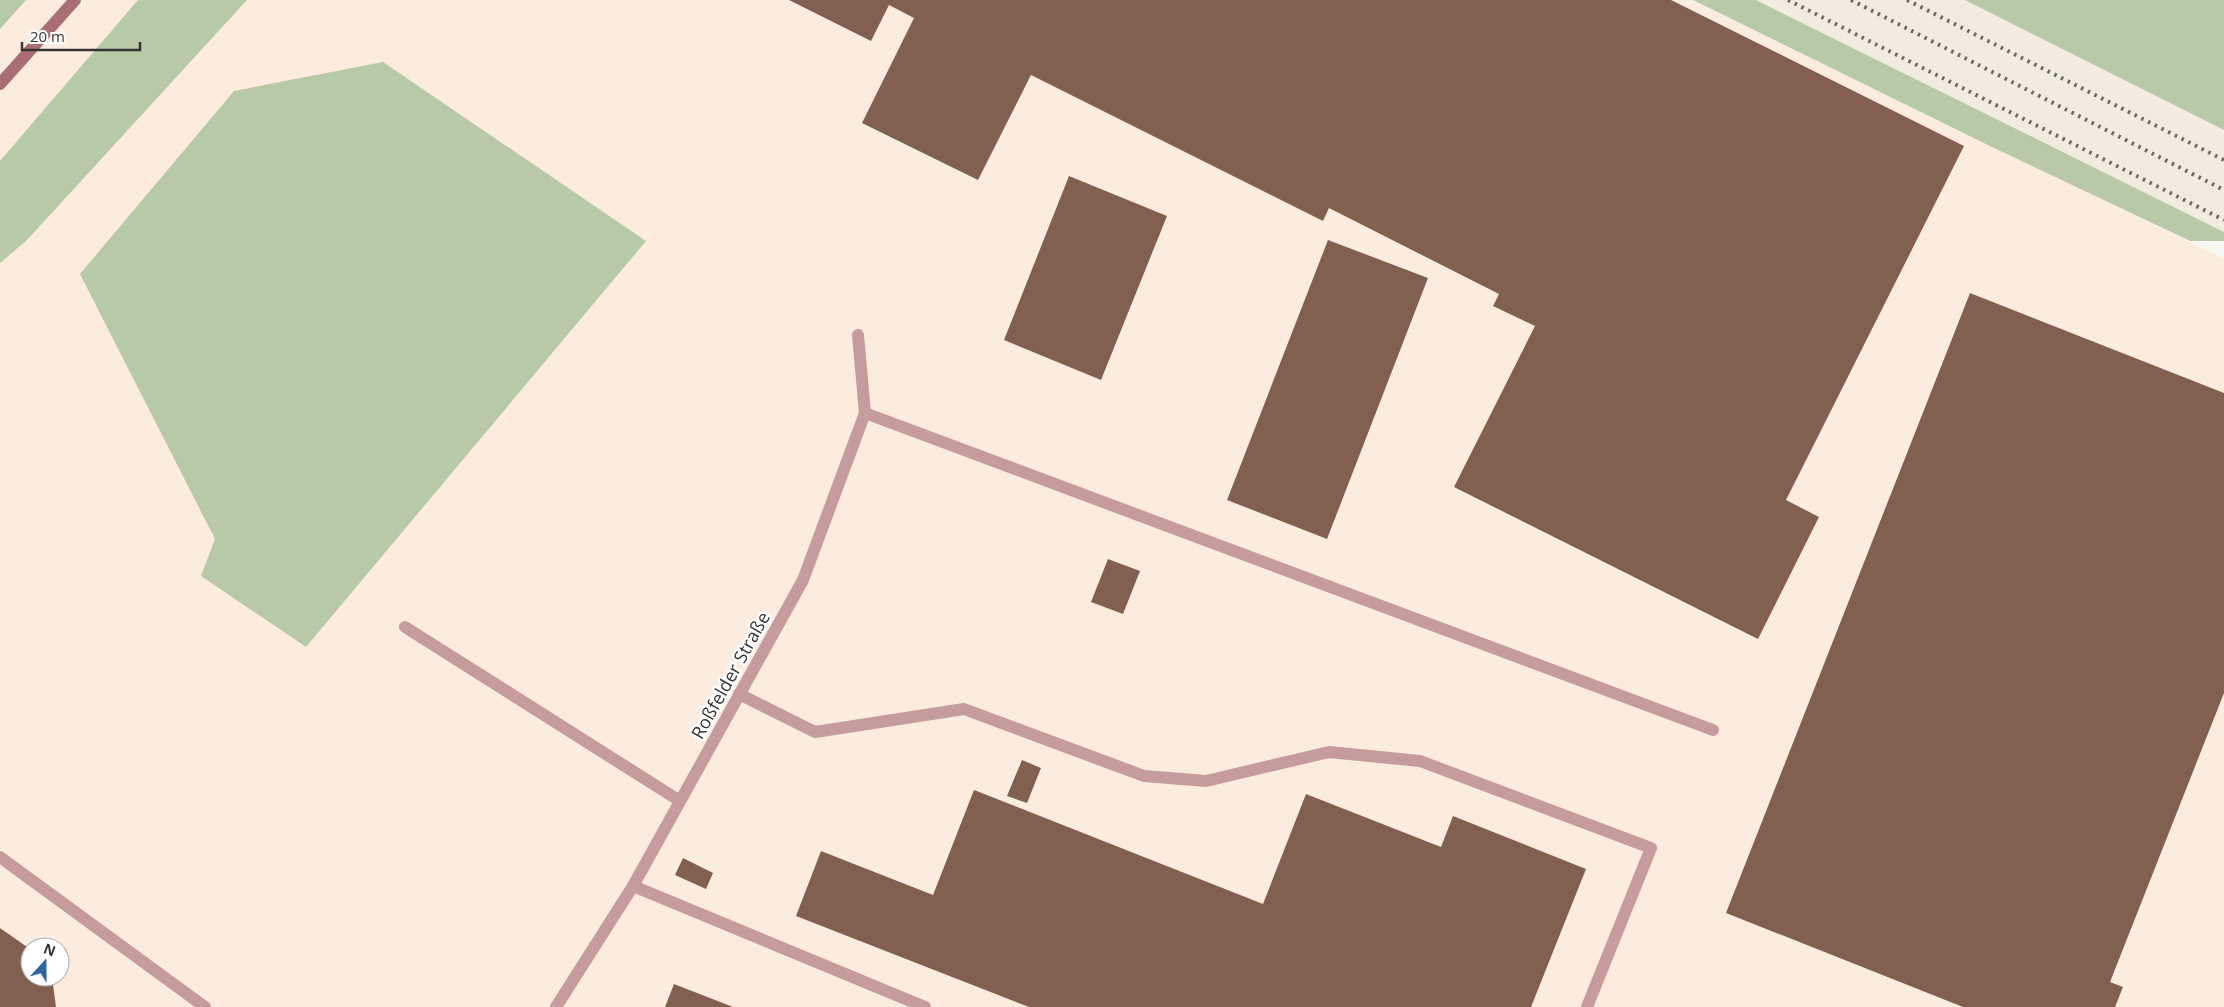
<svg xmlns="http://www.w3.org/2000/svg" width="2224" height="1007" viewBox="0 0 2224 1007" font-family="'Open Sans',sans-serif">
  <style>
    .industrial { fill: #fcebdf; fill-rule: evenodd }
    .built { fill: #f1ecdf }
    .forest { fill: #b8c9a7 }
    .building { fill: #82604f }
    .lines { fill: none; stroke-linecap: round; stroke-linejoin: round }
    .service { stroke: #c59b9e; stroke-width: 12 }
    .minor { stroke: #c59b9e; stroke-width: 12 }
    .secondary { stroke: #a96e73; stroke-width: 12 }
    .rail { stroke: #6c6b68; stroke-width: 4; stroke-dasharray: 2.5 5; stroke-linecap: butt }
    .labels { text-anchor: middle; dominant-baseline: central; stroke-width: 5; stroke-linejoin: round; paint-order: stroke }
    .street-label { font-size: 18px; fill: #353432; stroke: #fff }
  </style>
  <rect width="100%" height="100%" fill="#faf8f2"/>
  <path class="industrial" d="M0,0H1693L2224,259V1007H0ZM30,947H60V977H30Z"/>
  <path class="built" d="M1756,0H1965L2224,130V232Z"/>
  <path class="forest" d="M0,0H26L0,29Z
    M138,0H247L27,240L0,263V161Z
    M1693,0H1756L2224,232V241H2190L1990,146Z
    M1965,0H2224V130Z
    M383,62L646,241L306,647L201,576L215,539L80,274L234,91Z"/>
  <path class="building" d="M789,0H1671L1964,146L1786,500L1819,517L1758,639L1454,487L1535,326L1493,306L1499,294L1329,208L1323,221L1031,75L978,180L862,123L914,18L889,5L871,41Z
    M1069,176L1167,216L1101,380L1004,340Z
    M1328,240L1428,278L1327,539L1227,500Z
    M1970,293L2224,393V693L2110,982L2123,987L2115,1007H1963L1726,913Z
    M1108,559L1140,571L1123,614L1091,602Z
    M1022,760L1041,768L1027,803L1007,796Z
    M974,790L1263,904L1306,794L1441,847L1453,816L1586,869L1531,1007H1029L796,916L821,851L933,895Z
    M683,858L713,873L706,889L675,875Z
    M0,928L30,949V977H52L56,1007H0Z
    M674,984L733,1007H665Z"/>
  <g class="lines">
    <path class="service" d="M865,413L1713,730
      M405,627L680,801
      M739,694L815,732L964,709L1144,776L1206,781L1329,752L1420,761L1651,848L1587,1007
      M0,857L205,1007
      M633,886L925,1007"/>
    <path class="minor" d="M556,1007L633,886L803,580L865,413L858,335"/>
    <path class="secondary" d="M0,84L75,0"/>
    <path class="rail" d="M1788,0L2224,220
      M1851,0L2224,190
      M1907,0L2224,160"/>
  </g>
  <g class="labels">
    <g class="street-label">
      <text transform="translate(730 675) rotate(-61)">Roßfelder Straße</text>
    </g>
  </g>
  <g transform="translate(45 962) rotate(21)"><circle r="24" fill="#ffffff" stroke="#aeaead"/>
  <path d="M0-4L9 19L0 12L-9 19Z" fill="#2a689f"/>
  <text y="-8" font-size="14" font-weight="bold" text-anchor="middle" fill="#353432">N</text>
  </g>
  <path d="M22 42v8h118v-8" fill="none" stroke="#353432" stroke-width="2.5"/>
  <text x="30" y="42" font-size="15" fill="#353432" stroke="#ffffff" stroke-width="4" paint-order="stroke">20 m</text>
</svg>
